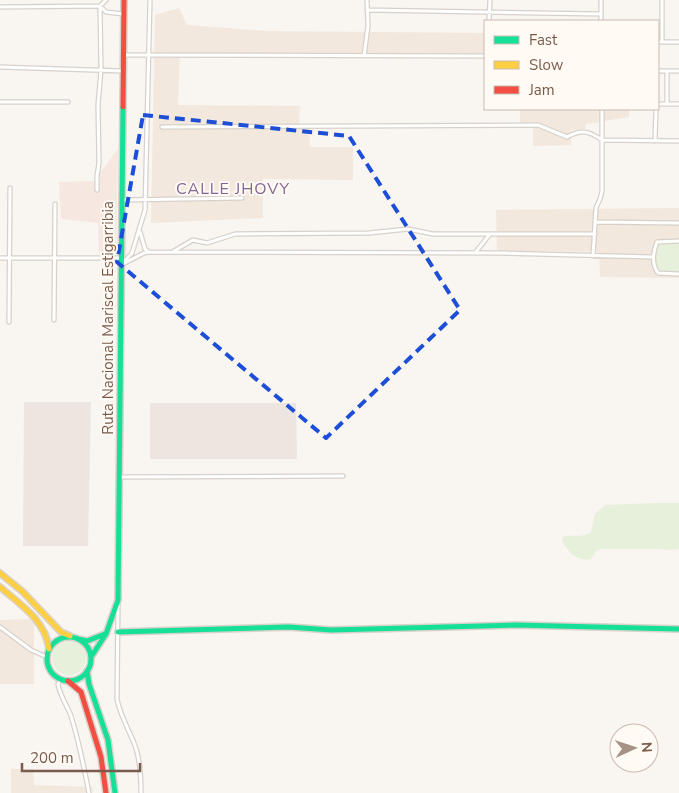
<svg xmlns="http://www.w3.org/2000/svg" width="679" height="793" viewBox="0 0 679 793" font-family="'Nunito Sans',sans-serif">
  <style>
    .residential { fill: #f2e8de }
    .commercial { fill: #f6e8e1 }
    .industrial { fill: #ede5e0 }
    .green { fill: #e7f0db }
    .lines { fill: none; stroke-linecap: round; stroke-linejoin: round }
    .street-casing { stroke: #d7d1cb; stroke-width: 5.5 }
    .fast-casing { stroke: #d9d2cb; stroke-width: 8 }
    .slow-casing { stroke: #d9d2cb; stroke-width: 8 }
    .jam-casing { stroke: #d9d2cb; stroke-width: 8 }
    .street { stroke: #fefefd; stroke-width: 3 }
    .fast { stroke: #16e098; stroke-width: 5 }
    .slow { stroke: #ffcf43; stroke-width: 5 }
    .jam { stroke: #f24e42; stroke-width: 5 }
    .marked { fill: none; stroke: #1d4ed8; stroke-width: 4; stroke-dasharray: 10 6; stroke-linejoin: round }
    .labels { text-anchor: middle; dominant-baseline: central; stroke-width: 4; stroke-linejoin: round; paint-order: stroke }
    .street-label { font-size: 15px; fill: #7a5c4d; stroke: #fffaf3 }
    .neighbourhood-label { font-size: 16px; letter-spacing: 1px; fill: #846695; stroke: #fffaf3 }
  </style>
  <rect width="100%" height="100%" fill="#f9f5f0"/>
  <path class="residential" d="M179,8L187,25L265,31L485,33V53H180L178,105L300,106L299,128H309L310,147H353V180L263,179V218L151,223L155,15Z
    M520,109H629V117L586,124L585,129L571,130V145L533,146V126L520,124Z
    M679,208V278L600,277L599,252L497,251L496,210Z
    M34,619V684H0V620Z
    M11,769H33L34,785L93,787L92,793H11Z"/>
  <path class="commercial" d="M118,149L116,253L99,254L98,223L61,219L59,182L94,181Z"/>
  <path class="industrial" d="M24,402H91L88,546H23Z
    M150,403H296L297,459H150Z"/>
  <path class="green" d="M659,243H679V271C668,271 653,274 656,259C656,254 657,248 659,243Z
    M656,503H679V549L672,550L654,549H600L596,551L591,559C577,562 568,552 562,541L564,536C573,535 583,538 591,532L595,514L605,505Z
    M52 658a17 17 0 1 1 34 0a17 17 0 1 1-34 0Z"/>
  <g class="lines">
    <g class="street-casing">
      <path id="street" d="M601,0V21
        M662,0V42
        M0,7L100,6L106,12L124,14
        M367,10L601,14
        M489,21L490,0
        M658,42H679
        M124,55L485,56
        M364,56L368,26L367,0
        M0,67L123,71
        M658,71H679
        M0,102H68
        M658,104H679
        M667,104V71
        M162,127L538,125L567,137C581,129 589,131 602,140L679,141
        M655,141L656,109
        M97,190V176L99,163L98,105L101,70L100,6L106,0
        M122,200L242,198
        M595,222L679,223
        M140,232L145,249L149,252
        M679,241L657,242C653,252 651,263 658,273L679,274
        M174,251L193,240L207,243L235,234L369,233L408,229L433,234H490
        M475,253L490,234H595
        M593,256L596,208L600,199L602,191V109
        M0,258H121
        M123,263L132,253L145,210L150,0
        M121,265L144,253L149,252L499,253L653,257
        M54,320L55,204
        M9,322L10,188
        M120,477L343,476
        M118,605L117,699C120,715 128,728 134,743C140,757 141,777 141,793
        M0,627L31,650L47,657
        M61,679L58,684C60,696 67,705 71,716C79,741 84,767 89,793"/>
    </g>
    <g class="fast-casing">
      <path id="fast" d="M118,632L289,627L331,630L516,625L679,629
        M47 659a22 22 0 1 1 44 0a22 22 0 1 1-44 0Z
        M78,639L87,641L105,634
        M91,657L106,634L118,600L123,107
        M87,671L89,684L108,740L115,793"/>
    </g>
    <g class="slow-casing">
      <path id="slow" d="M0,573L23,592L61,632L70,636
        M0,587C20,604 46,621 49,649"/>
    </g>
    <g class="jam-casing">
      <path id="jam" d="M123,107L124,0
        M68,681L81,692L101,757L106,793"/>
    </g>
    <use href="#street" class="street"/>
    <use href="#fast" class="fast"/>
    <use href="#slow" class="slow"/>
    <use href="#jam" class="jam"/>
  </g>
  <path class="marked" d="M143,115L349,136L460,310L326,438L117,262Z"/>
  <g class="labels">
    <g class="street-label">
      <text transform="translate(108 318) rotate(-90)">Ruta Nacional Mariscal Estigarribia</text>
    </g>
    <g class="neighbourhood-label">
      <text x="233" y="189">CALLE JHOVY</text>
    </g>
  </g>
  <rect x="484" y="20" width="175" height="90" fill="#fffaf3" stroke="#cabbb1"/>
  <rect x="494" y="36" width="25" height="8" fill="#16e098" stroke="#cabbb1"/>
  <text x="529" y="45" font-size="15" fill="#7a5c4d">Fast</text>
  <rect x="494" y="61" width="25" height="8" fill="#ffcf43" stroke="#cabbb1"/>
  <text x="529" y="70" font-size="15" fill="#7a5c4d">Slow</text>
  <rect x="494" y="86" width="25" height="8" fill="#f24e42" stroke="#cabbb1"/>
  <text x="529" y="95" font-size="15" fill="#7a5c4d">Jam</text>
  <g transform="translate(634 748) rotate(87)"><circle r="24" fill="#fffaf3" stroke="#cabbb1"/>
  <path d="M0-4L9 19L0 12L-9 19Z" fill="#a69286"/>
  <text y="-8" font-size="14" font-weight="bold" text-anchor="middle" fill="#7a5c4d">N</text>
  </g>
  <path d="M22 763v8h118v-8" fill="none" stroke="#7a5c4d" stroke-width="2.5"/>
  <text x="30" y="763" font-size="15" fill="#7a5c4d" stroke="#fffaf3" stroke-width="4" paint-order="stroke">200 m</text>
</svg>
